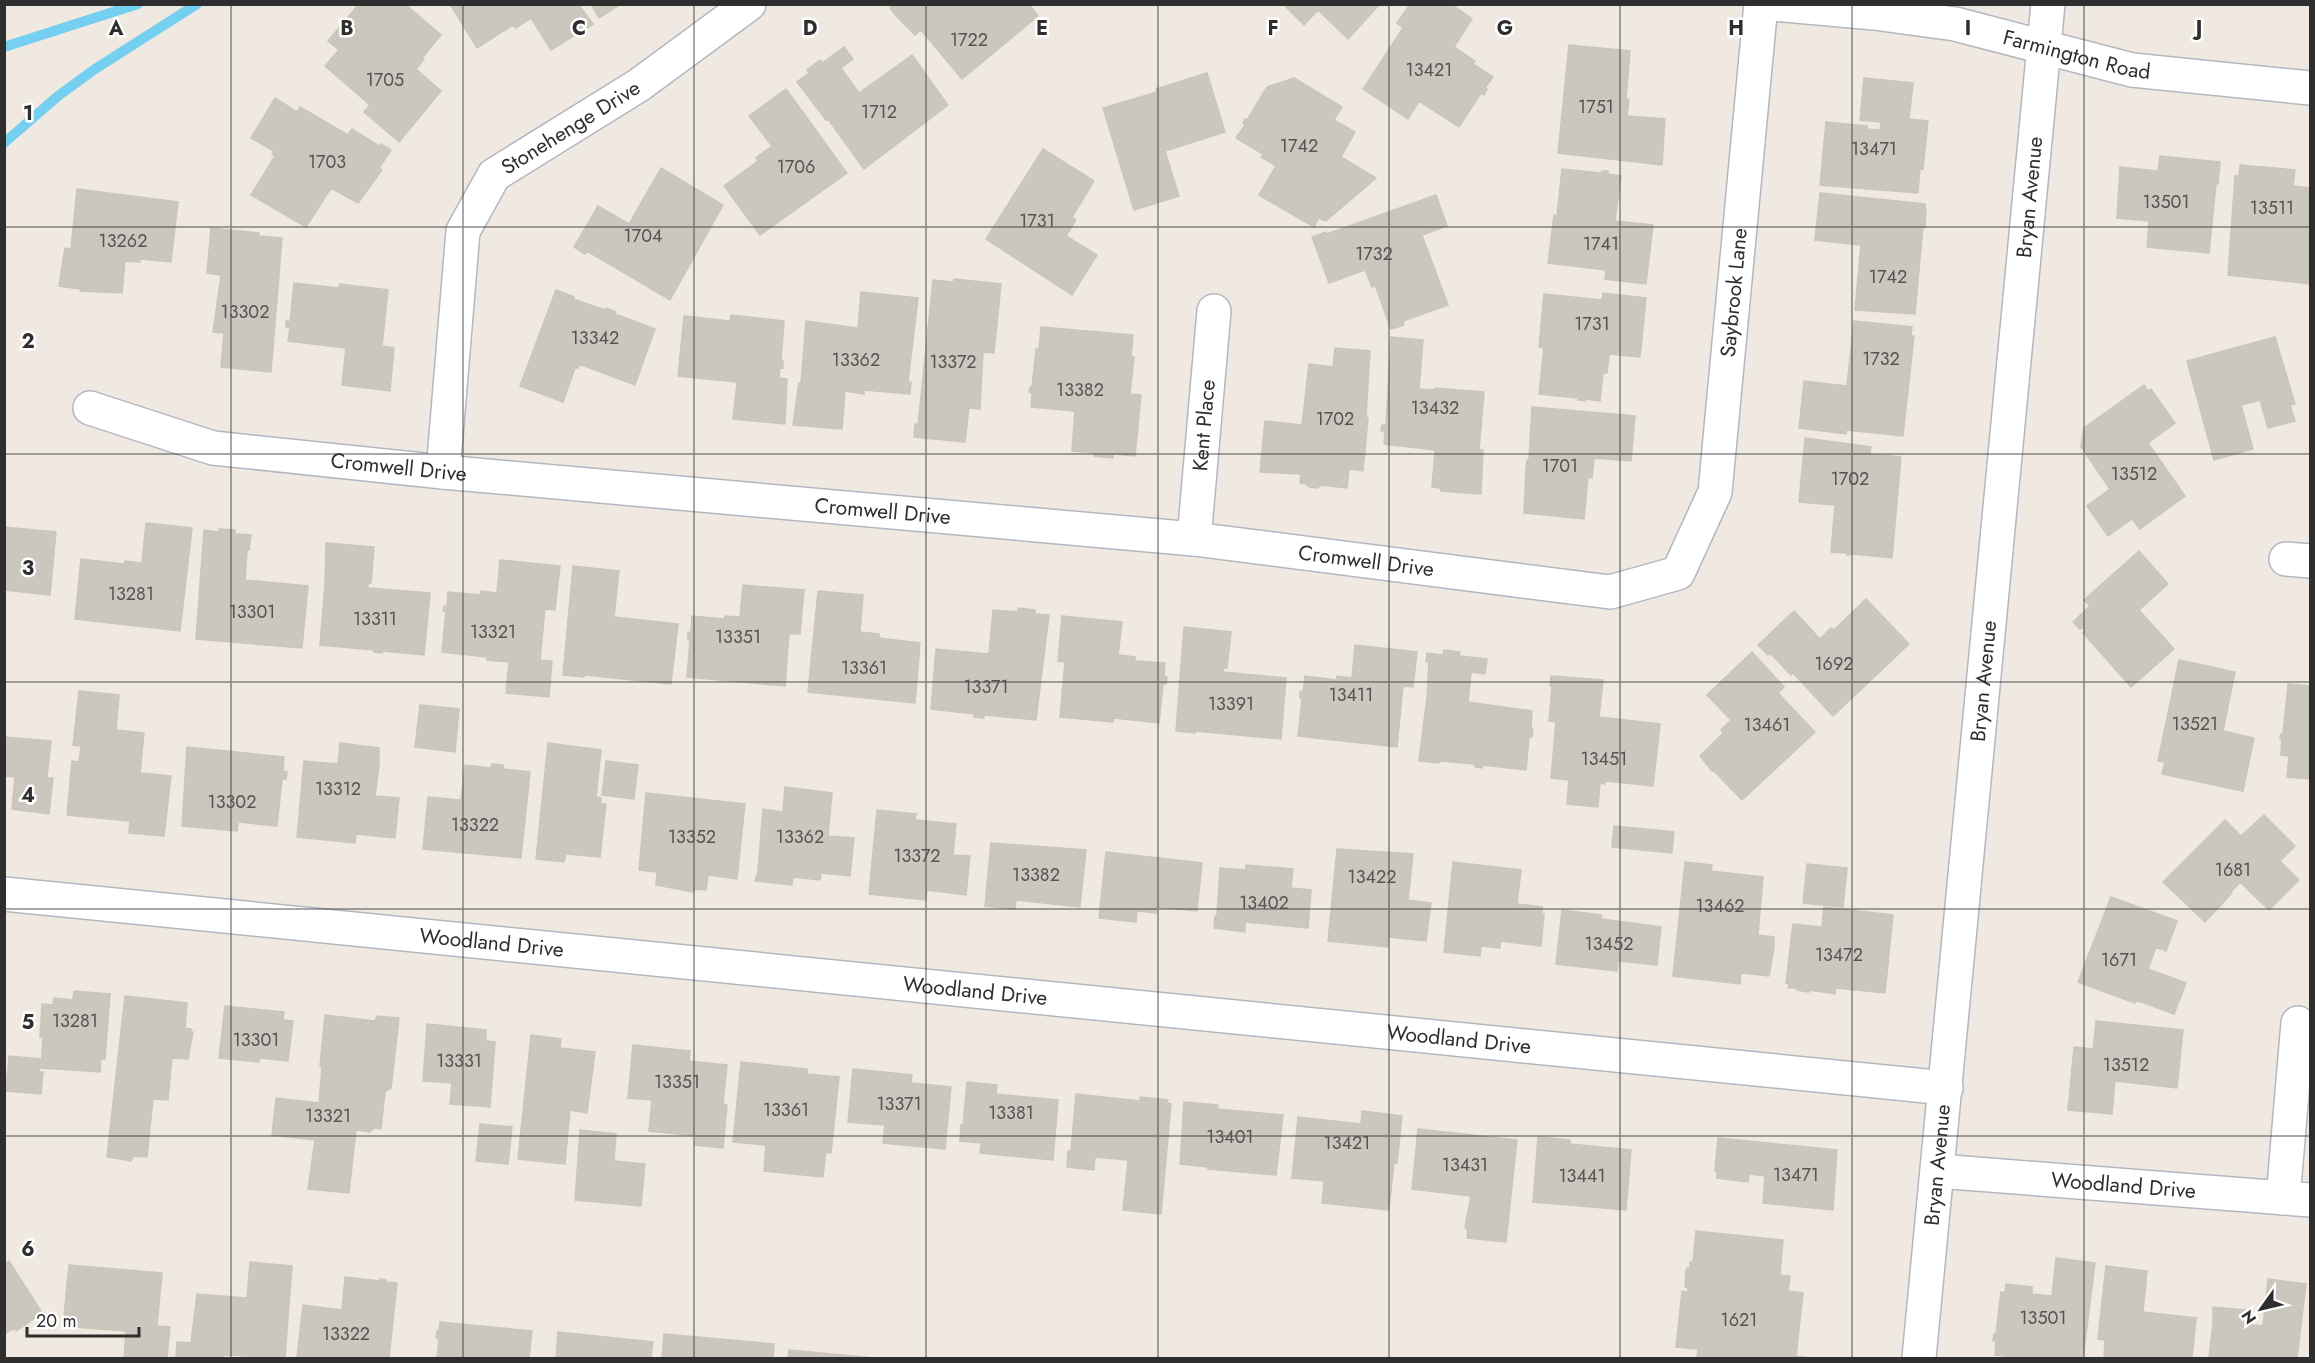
<svg xmlns="http://www.w3.org/2000/svg" width="2315" height="1363" viewBox="0 0 2315 1363" font-family="Jost,sans-serif">
  <style>
    .lines { fill: none; stroke-linecap: round; stroke-linejoin: round }
    .stream { stroke: #75cff0; stroke-width: 10 }
    .building { fill: #cbc7bf; stroke: #cbc5ba; stroke-width: 1.5 }
    .street-casing { stroke: #b4b7c1; stroke-width: 36 }
    .secondary-casing { stroke: #b4b7c1; stroke-width: 36 }
    .street { stroke: #fff; stroke-width: 33 }
    .secondary { stroke: #fff; stroke-width: 33 }
    .grid { fill: none; stroke: #2e2e2e; stroke-width: 1.5; stroke-opacity: 0.55 }
    .labels { text-anchor: middle; dominant-baseline: central; stroke-width: 5; stroke-linejoin: round; paint-order: stroke }
    .number-label { font-size: 18px; fill: #555452 }
    .street-label { font-size: 21px; fill: #2e2e2e; stroke: #fff }
    .grid-label { font-size: 20px; text-anchor: middle; font-weight: bold; fill: #2e2e2e; stroke: #fff; stroke-width: 5; stroke-linejoin: round; paint-order: stroke }
  </style>
  <rect width="100%" height="100%" fill="#efe9e1"/>
  <g class="lines">
    <path class="stream" d="M4,47L138,4
      M4,143L58,96L95,69L197,4"/>
  </g>
  <path class="building" d="M359,4H405L441,35L422,58L424,59L416,69L441,91L399,142L364,112L370,105L325,66L339,50L328,41Z
    M450,4H578L593,24L551,50L531,18L516,28L513,25L477,48Z
    M591,4H621L599,18Z
    M894,4H1029L1038,16L962,79L921,30L915,35L898,18L890,8Z
    M1283,4H1380L1348,39L1318,10L1304,25Z
    M1410,4H1451L1472,19L1454,47L1475,61L1473,64L1493,77L1485,88L1487,89L1484,95L1481,93L1459,127L1419,101L1408,119L1363,89L1403,28L1397,23Z
    M1569,45L1630,51L1626,99H1629L1627,116L1665,119L1662,165L1558,153Z
    M844,47L853,59L841,68L859,93L912,55L948,105L864,169L828,119L826,120L797,82L809,73L807,70L820,60L822,63Z
    M1207,73L1225,132L1165,151L1179,196L1134,210L1103,108L1157,92L1156,89Z
    M1294,78L1342,107L1334,120L1355,132L1341,157L1376,178L1326,221L1319,218L1314,227L1259,195L1276,166L1261,157L1263,154L1236,138L1245,125L1243,123L1245,119L1247,120L1267,87Z
    M1864,78L1913,83L1909,119L1928,121L1923,169L1920,168L1918,193L1820,185L1826,122L1867,126V129L1880,130L1881,122L1860,120Z
    M786,89L847,173L760,235L724,186L758,161L756,158L772,146L749,116Z
    M275,98L297,112L300,107L348,135L352,129L379,146L381,144L391,150L379,168L382,170L358,203L331,188L306,227L251,195L275,156L272,154L274,151L251,138Z
    M1043,149L1094,181L1072,217L1076,220L1066,236L1097,255L1072,295L986,239Z
    M2160,156L2220,162L2218,184H2216L2209,253L2147,247L2149,221L2117,218L2120,167L2158,171Z
    M2240,165L2295,170L2293,186L2310,188V284L2228,275L2235,176H2239Z
    M661,168L723,205L670,300L587,251L585,254L574,247L598,206L629,224Z
    M1562,169L1601,173L1602,171H1608V174L1621,176L1615,221L1653,225L1646,284L1605,279L1606,270L1548,263L1554,215L1557,216Z
    M77,189L178,202L171,262L140,259V262L125,261L122,293L80,291V289L59,286L65,248L71,249Z
    M1820,193L1925,204V209L1926,210L1925,227L1923,226L1915,314L1855,310L1861,245L1815,240Z
    M1436,195L1447,226L1422,235L1448,305L1403,321L1404,325L1391,329L1375,285L1372,287L1365,270L1329,283L1312,237L1326,232L1327,234Z
    M211,228L259,233L258,236L282,238L271,372L221,367L224,333L213,332L221,275L207,273Z
    M954,279L1001,284L994,353L983,352L980,409L969,408L965,442L914,437L915,424L918,425L933,280L954,282Z
    M294,283L339,288L340,284L388,290L382,346L394,348L390,391L342,385L346,348L288,341L290,328L286,327V321L290,322Z
    M556,290L574,297L573,299L605,310L606,308L616,312L615,314L655,329L635,385L579,364L578,368H575L563,402L520,386Z
    M861,292L918,298L908,382H911L910,394L864,390V394L845,391L842,429L793,425L799,383H801L806,321L858,328Z
    M1603,293L1646,298L1640,357L1609,354L1607,373H1603L1600,401L1585,399V401L1578,400V398L1539,394L1544,348L1539,347L1544,294L1602,300Z
    M731,315L784,321L781,361H783V368L780,367L779,378L787,379L785,424L733,419L737,382L678,376L684,316L730,321Z
    M1854,321L1912,327L1911,336H1914L1903,436L1846,430V434L1799,428L1804,381L1847,386Z
    M1041,327L1133,335L1131,357H1134L1130,394L1141,395L1135,456L1113,454V458L1094,456V453L1072,451L1075,411L1031,407L1032,393L1029,392L1030,387H1032L1036,349H1039Z
    M1391,337L1423,340L1419,389L1434,390L1435,388L1484,392L1479,450H1483L1481,494L1441,491L1440,488L1432,487L1435,450L1384,444L1385,431H1381L1382,425H1386Z
    M2275,337L2295,404L2290,405L2295,421L2268,428L2260,400L2241,405L2253,449L2214,460L2187,361Z
    M1335,348L1370,351L1366,417L1368,418L1363,471L1349,469L1347,488L1321,485L1317,488L1309,487L1306,484L1300,483L1301,474L1260,472L1265,421L1302,425L1309,364L1333,367Z
    M2144,385L2148,391L2151,389L2175,423L2148,443L2185,496L2140,529L2132,519L2108,536L2087,506L2110,489L2081,447L2084,428Z
    M1532,407L1635,416L1631,461L1594,458L1592,478L1588,477L1584,519L1524,513L1526,470L1527,460H1529Z
    M1805,438L1871,447L1870,454L1901,457L1892,558L1853,554L1847,555V553L1831,552L1835,505L1799,502Z
    M146,523L192,528L180,631L75,619L81,559L124,564L125,561L142,563Z
    M4,527L56,532L50,595L4,590Z
    M219,529L235,530V534L251,535L249,550H247L245,580L308,586L302,648L196,639L204,530L219,532Z
    M326,543L374,547L371,583H368V588L430,593L424,655L382,651V653L374,652V650L320,645L325,585Z
    M2139,551L2168,584L2139,610L2174,649L2131,687L2083,633L2085,630L2083,627L2080,629L2073,622L2090,606L2084,600Z
    M500,560L560,566L555,610L545,609L540,660L552,661L549,697L506,693L509,662L487,660V657L442,652L446,611H443L444,606H447L448,592L481,595V591L497,593Z
    M573,566L619,571L614,617L678,624L671,684L585,675L584,677L563,675Z
    M743,585L804,590L800,634H789L785,686L687,677L690,640H688V632L691,633L692,616L725,619V616L740,617Z
    M818,591L863,595L860,632L879,634V638L920,643L915,703L808,692Z
    M1866,599L1909,644L1833,716L1793,673L1791,675L1770,653L1768,655L1758,645L1794,611L1820,639L1831,628L1834,630Z
    M1018,608L1035,610V614L1049,615L1036,720L984,715V718L974,717L975,714L931,709L936,649L989,654L993,610L1018,612Z
    M1062,616L1122,622L1118,655L1135,657V661L1165,663L1164,677H1167L1166,684H1163L1159,723L1114,718L1113,722L1060,717L1065,662L1058,661Z
    M1184,627L1231,632L1227,668H1224L1223,672L1286,678L1281,739L1195,731V733L1176,731Z
    M1355,645L1417,652L1413,687L1403,686L1397,747L1298,736L1302,698H1300V692H1303L1305,676L1337,680V676L1352,678Z
    M1444,650L1460,652L1459,656L1487,659L1485,674L1471,672L1468,702L1532,711L1531,729H1533L1532,737H1529L1526,770L1483,765L1482,768L1475,767V764L1440,761L1439,763L1419,761L1427,697L1429,662H1426L1427,653L1443,655Z
    M1752,652L1784,687L1778,693L1815,732L1742,800L1713,770L1712,771L1700,756L1723,733L1721,730L1731,720L1707,695Z
    M2179,660L2235,672L2223,731L2254,738L2243,791L2162,774L2165,762L2158,761Z
    M1551,676L1603,680L1599,717L1660,724L1653,786L1605,781V784L1600,783L1598,807L1567,804L1569,780L1551,778L1556,722L1549,721L1552,686H1550Z
    M2288,684L2310,686V779L2287,777L2289,756L2281,755L2282,738L2280,739L2281,734H2283Z
    M79,691L119,695L116,730L144,733L140,773L171,776L164,836L129,833L130,821L67,815L72,761L79,762L81,746L73,745Z
    M420,705L459,709L455,752L415,747Z
    M4,737L51,741L47,778H53L49,814L12,809L15,777L4,776Z
    M340,743L379,748V765L375,796L399,798L395,838L356,834L355,843L297,837L304,761L338,764Z
    M548,743L601,750L596,797L601,798V804H606L600,857L566,854L564,862L536,859Z
    M187,747L284,757L283,771L287,772L286,779H282L277,826L238,822L237,831L182,826Z
    M606,761L638,765L634,799L602,795Z
    M492,764L503,765V769L530,772L521,858L423,849L428,797L461,800L465,765L491,768Z
    M785,787L832,793L828,836L854,838L850,876L821,873L820,880L793,877L792,885L755,881L758,871L763,809L783,812Z
    M646,793L745,804L737,879L708,875L706,890L694,889V892L656,885L657,872L639,870Z
    M877,810L916,814L915,820L956,824L953,855L970,856L966,895L927,890L926,900L869,894Z
    M2264,815L2295,846L2280,861L2299,880L2269,910L2240,882L2231,892L2232,893L2205,922L2163,882L2225,820L2241,836Z
    M1614,826L1674,832L1672,853L1612,847Z
    M991,843L1086,850L1080,907L1016,900L1015,909L985,906Z
    M1337,849L1413,854L1408,900L1431,903L1426,941L1388,937V947L1328,941Z
    M1106,852L1202,863L1197,911L1156,907V913L1137,911L1136,922L1099,918Z
    M1453,862L1521,870L1517,904L1542,907V914H1544L1541,946L1500,941V948L1481,946L1480,956L1444,952Z
    M1685,862L1712,865L1711,871L1763,877L1758,935L1774,937V948L1769,976L1741,973L1740,984L1673,976Z
    M1807,864L1847,868L1843,907L1803,903Z
    M1246,865L1293,869L1291,888L1311,890L1308,928L1245,922V932L1214,928L1215,916H1217L1220,868L1246,870Z
    M2111,897L2177,921L2166,951L2156,947L2148,969L2186,983L2174,1014L2136,1000L2135,1003L2078,982Z
    M1824,907L1893,915L1885,993L1836,988L1835,994L1809,990V992L1797,990V988H1788L1789,984L1786,983L1793,924L1822,927Z
    M1562,910L1601,915V919L1661,927L1657,965L1618,961L1617,971L1556,964Z
    M74,991L110,994L105,1059H101L100,1072L41,1068L43,1037H40L42,1004L53,1005L54,998L73,1000Z
    M125,996L187,1003L185,1028L191,1029V1032H193L188,1059L172,1058L168,1100L153,1099L147,1157L133,1156L131,1161L107,1157Z
    M225,1006L284,1012L283,1020L293,1021L288,1061L259,1058V1062L219,1058Z
    M325,1015L375,1021L377,1016L399,1018L391,1088L385,1092L381,1129L374,1128L370,1132L356,1130L349,1193L308,1189L315,1140L272,1135L276,1098L319,1103L322,1067L320,1066Z
    M2096,1021L2183,1030L2177,1088L2115,1081L2112,1114L2068,1110L2074,1047L2093,1049Z
    M427,1024L486,1030V1041L495,1042L490,1107L450,1104L452,1083L423,1081Z
    M531,1035L561,1039L560,1048L595,1052L587,1113L570,1110L565,1164L518,1159Z
    M633,1045L690,1051L689,1061L727,1065L723,1104L727,1105L723,1148L695,1145L696,1136L649,1131L652,1100L628,1098Z
    M9,1056L40,1059L39,1072H43L41,1094L6,1091Z
    M741,1062L807,1069V1074L839,1077L831,1153L826,1152L823,1177L764,1171L766,1145L733,1142Z
    M853,1069L912,1075L911,1083L951,1087L945,1149L883,1143L885,1125L848,1122Z
    M967,1082L997,1085L996,1094L1058,1100L1053,1160L980,1153L981,1143L960,1141L961,1125L963,1126Z
    M1076,1094L1140,1101V1097L1168,1100L1167,1103L1171,1104L1161,1214L1123,1210L1128,1160L1095,1157L1094,1170L1067,1167L1068,1151H1071Z
    M1184,1102L1218,1105L1217,1109L1283,1115L1276,1175L1208,1169V1167L1180,1164Z
    M1362,1111L1402,1116L1397,1163L1394,1162L1389,1210L1322,1203L1324,1181L1292,1178L1298,1117L1361,1124Z
    M480,1124L512,1127L508,1164L476,1161Z
    M1418,1129L1517,1140L1506,1242L1467,1238L1468,1231L1465,1227L1471,1196L1412,1189Z
    M580,1130L616,1134L614,1161L645,1164L641,1206L575,1200Z
    M1538,1137L1570,1140V1144L1631,1150L1626,1210L1533,1202Z
    M1718,1138L1837,1150L1833,1210L1763,1203L1765,1176L1749,1174L1748,1182L1717,1178V1171H1715Z
    M1696,1231L1783,1240L1780,1275L1790,1276L1788,1291L1803,1293L1796,1356L1808,1358H1697L1698,1349L1676,1347L1682,1291L1688,1292V1288L1685,1287L1686,1271L1687,1268H1690V1262H1693Z
    M2056,1258L2095,1263L2083,1358H2024L1995,1355L1996,1341H1993L1994,1334H1996L2001,1292H2005L2006,1284L2032,1287V1294L2052,1296Z
    M9,1261L41,1311L33,1316L35,1318L16,1331L15,1328L4,1334V1264Z
    M250,1262L292,1266L285,1358L224,1355L223,1358H176L177,1342L191,1343L197,1294L247,1298Z
    M69,1265L162,1273L157,1326L170,1327L167,1358H124L126,1331L63,1326Z
    M2106,1266L2147,1271L2143,1312L2196,1318L2192,1358H2104L2105,1340L2098,1339Z
    M345,1277L380,1281V1279L386,1280V1282L397,1283L389,1358H297L303,1305L342,1310Z
    M2268,1279L2306,1284L2297,1358H2207L2209,1357L2213,1324V1307L2245,1310L2243,1324L2263,1326Z
    M440,1322L532,1331L529,1358H437L439,1338H436L437,1331L439,1332Z
    M558,1332L653,1342L651,1358H556Z
    M664,1334L774,1344L773,1358H662Z
    M789,1350L875,1358H788Z"/>
  <g class="lines">
    <g class="street-casing">
      <g id="street">
        <path id="s1" d="M1773,4L1874,13L1955,24L2132,70L2310,88"/>
        <path id="s2" d="M90,408L213,448L443,472L1194,539L1610,592L1678,573L1715,492L1761,4"/>
        <path id="s3" d="M443,472L463,231L494,175L639,85L749,4"/>
        <path id="s4" d="M1194,539L1214,311"/>
        <path d="M2286,559L2310,561"/>
        <path id="s5" d="M4,894L1946,1088"/>
        <path id="s6" d="M1938,1171L2310,1200"/>
        <path d="M2283,1198L2298,1023"/>
      </g>
    </g>
    <g class="secondary-casing">
      <g id="secondary">
        <path id="s7" d="M1919,1358L2048,4"/>
      </g>
    </g>
    <use href="#street" class="street"/>
    <use href="#secondary" class="secondary"/>
  </g>
  <path class="grid" d="M231,4V1358M463,4V1358M694,4V1358M926,4V1358M1158,4V1358M1389,4V1358M1620,4V1358M1852,4V1358M2084,4V1358M4,227H2310M4,454H2310M4,682H2310M4,909H2310M4,1136H2310"/>
  <g class="labels">
    <g class="number-label">
      <text x="969" y="40">1722</text>
      <text x="1429" y="70">13421</text>
      <text x="385" y="80">1705</text>
      <text x="1596" y="107">1751</text>
      <text x="879" y="112">1712</text>
      <text x="1299" y="146">1742</text>
      <text x="1874" y="149">13471</text>
      <text x="327" y="162">1703</text>
      <text x="796" y="167">1706</text>
      <text x="2166" y="202">13501</text>
      <text x="2272" y="208">13511</text>
      <text x="1037" y="221">1731</text>
      <text x="643" y="236">1704</text>
      <text x="123" y="241">13262</text>
      <text x="1601" y="244">1741</text>
      <text x="1374" y="254">1732</text>
      <text x="1888" y="277">1742</text>
      <text x="245" y="312">13302</text>
      <text x="1592" y="324">1731</text>
      <text x="595" y="338">13342</text>
      <text x="1881" y="359">1732</text>
      <text x="856" y="360">13362</text>
      <text x="953" y="362">13372</text>
      <text x="1080" y="390">13382</text>
      <text x="1435" y="408">13432</text>
      <text x="1335" y="419">1702</text>
      <text x="1560" y="466">1701</text>
      <text x="2134" y="474">13512</text>
      <text x="1850" y="479">1702</text>
      <text x="131" y="594">13281</text>
      <text x="252" y="612">13301</text>
      <text x="375" y="619">13311</text>
      <text x="493" y="632">13321</text>
      <text x="738" y="637">13351</text>
      <text x="1834" y="664">1692</text>
      <text x="864" y="668">13361</text>
      <text x="986" y="687">13371</text>
      <text x="1351" y="695">13411</text>
      <text x="1231" y="704">13391</text>
      <text x="2195" y="724">13521</text>
      <text x="1767" y="725">13461</text>
      <text x="1604" y="759">13451</text>
      <text x="338" y="789">13312</text>
      <text x="232" y="802">13302</text>
      <text x="475" y="825">13322</text>
      <text x="692" y="837">13352</text>
      <text x="800" y="837">13362</text>
      <text x="917" y="856">13372</text>
      <text x="2233" y="870">1681</text>
      <text x="1036" y="875">13382</text>
      <text x="1372" y="877">13422</text>
      <text x="1264" y="903">13402</text>
      <text x="1720" y="906">13462</text>
      <text x="1609" y="944">13452</text>
      <text x="1839" y="955">13472</text>
      <text x="2119" y="960">1671</text>
      <text x="75" y="1021">13281</text>
      <text x="256" y="1040">13301</text>
      <text x="459" y="1061">13331</text>
      <text x="2126" y="1065">13512</text>
      <text x="677" y="1082">13351</text>
      <text x="899" y="1104">13371</text>
      <text x="786" y="1110">13361</text>
      <text x="1011" y="1113">13381</text>
      <text x="328" y="1116">13321</text>
      <text x="1230" y="1137">13401</text>
      <text x="1347" y="1143">13421</text>
      <text x="1465" y="1165">13431</text>
      <text x="1796" y="1175">13471</text>
      <text x="1582" y="1176">13441</text>
      <text x="2043" y="1318">13501</text>
      <text x="1739" y="1320">1621</text>
      <text x="346" y="1334">13322</text>
    </g>
    <g class="street-label">
      <text stroke="none"><textPath href="#s1" startOffset="309">Farmington Road</textPath></text>
      <text stroke="none"><textPath href="#s3" startOffset="396">Stonehenge Drive</textPath></text>
      <text stroke="none"><textPath href="#s7" startOffset="1166">Bryan Avenue</textPath></text>
      <text stroke="none"><textPath href="#s2" startOffset="1894">Saybrook Lane</textPath></text>
      <text stroke="none"><textPath href="#s4" startOffset="114">Kent Place</textPath></text>
      <text stroke="none"><textPath href="#s2" startOffset="316">Cromwell Drive</textPath></text>
      <text stroke="none"><textPath href="#s2" startOffset="802">Cromwell Drive</textPath></text>
      <text stroke="none"><textPath href="#s2" startOffset="1288">Cromwell Drive</textPath></text>
      <text stroke="none"><textPath href="#s7" startOffset="680">Bryan Avenue</textPath></text>
      <text stroke="none"><textPath href="#s5" startOffset="490">Woodland Drive</textPath></text>
      <text stroke="none"><textPath href="#s5" startOffset="976">Woodland Drive</textPath></text>
      <text stroke="none"><textPath href="#s5" startOffset="1462">Woodland Drive</textPath></text>
      <text stroke="none"><textPath href="#s7" startOffset="194">Bryan Avenue</textPath></text>
      <text stroke="none"><textPath href="#s6" startOffset="186">Woodland Drive</textPath></text>
    </g>
  </g>
  <g class="grid-label">
    <text x="116" y="35">A</text>
    <text x="347" y="35">B</text>
    <text x="579" y="35">C</text>
    <text x="810" y="35">D</text>
    <text x="1042" y="35">E</text>
    <text x="1273" y="35">F</text>
    <text x="1505" y="35">G</text>
    <text x="1736" y="35">H</text>
    <text x="1968" y="35">I</text>
    <text x="2199" y="35">J</text>
    <text x="28" y="120">1</text>
    <text x="28" y="348">2</text>
    <text x="28" y="575">3</text>
    <text x="28" y="802">4</text>
    <text x="28" y="1029">5</text>
    <text x="28" y="1256">6</text>
  </g>
  <rect width="2315" height="1363" fill="none" stroke="#2e2e2e" stroke-width="12"/>
  <g transform="translate(2261 1309) rotate(236)" stroke="#ffffff" stroke-width="4.5" paint-order="stroke">
  <path d="M0-4.5L10 22L0 15L-10 22Z" fill="#2e2e2e"/>
  <text y="-9" font-size="16" font-weight="bold" text-anchor="middle" fill="#2e2e2e">N</text>
  </g>
  <path d="M27 1327v9h112v-9" fill="none" stroke="#2e2e2e" stroke-width="3"/>
  <text x="36" y="1327" font-size="18" fill="#2e2e2e" stroke="#ffffff" stroke-width="4.5" paint-order="stroke">20 m</text>
</svg>
